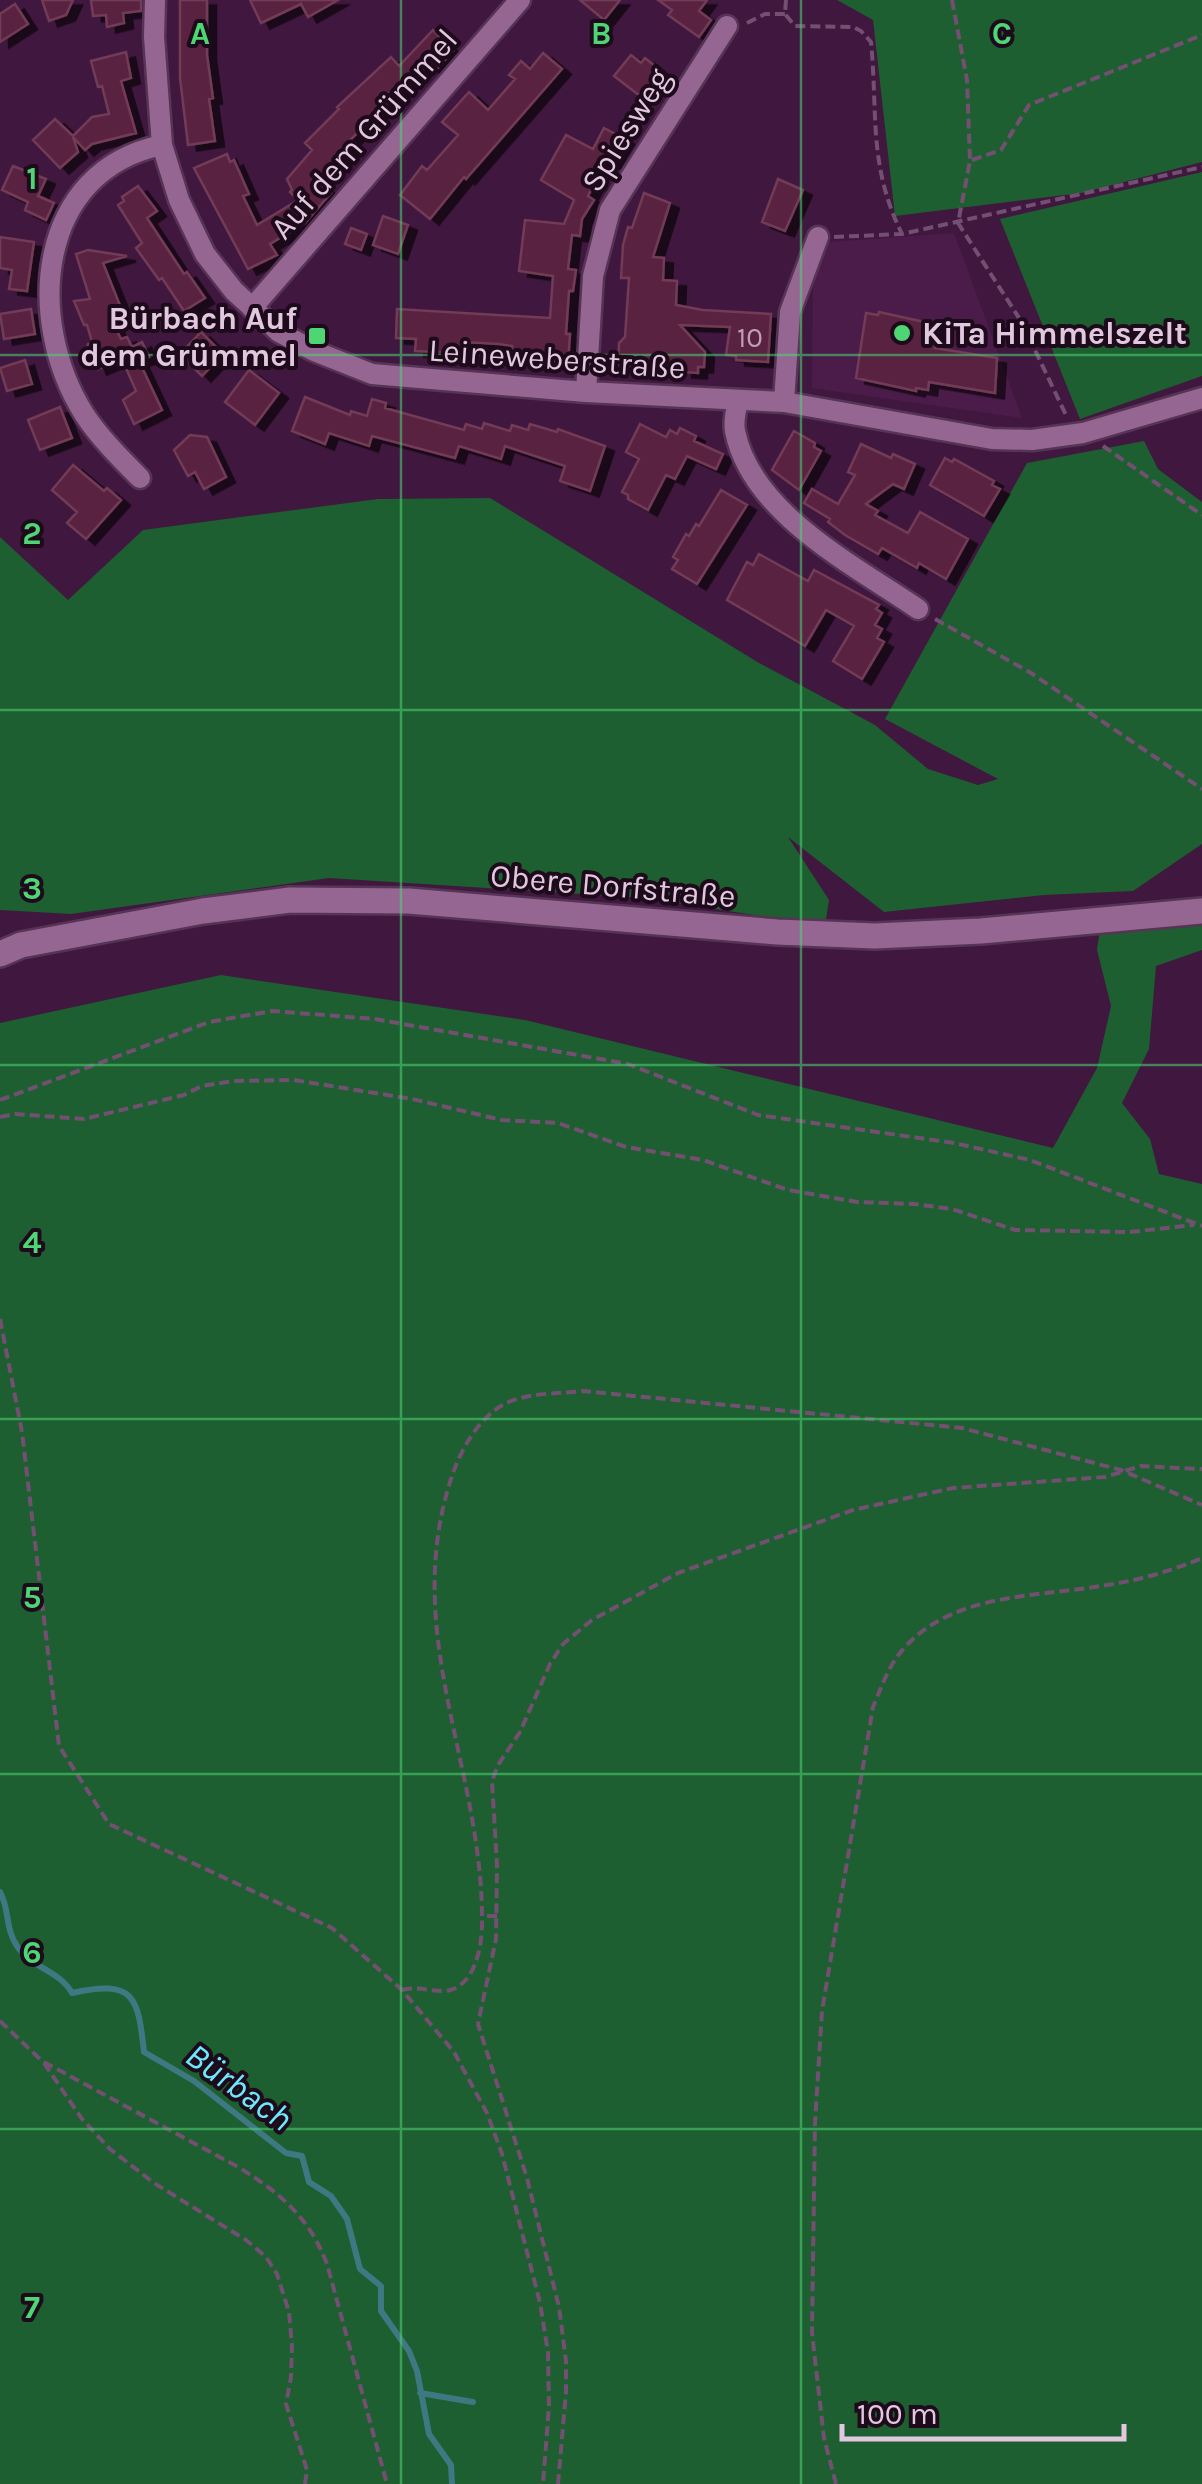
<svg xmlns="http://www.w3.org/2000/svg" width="1202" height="2484" viewBox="0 0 1202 2484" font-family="Karla,sans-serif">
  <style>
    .built { fill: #4b1c49 }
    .green { fill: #1d5f30 }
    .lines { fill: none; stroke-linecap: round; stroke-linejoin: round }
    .stream { stroke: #3e7983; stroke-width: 6 }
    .building { fill: #592440; stroke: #723a56; stroke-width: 2.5; filter: url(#shadow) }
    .minor-casing { stroke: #563455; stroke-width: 25 }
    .tertiary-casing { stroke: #563455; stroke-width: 30 }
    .path { stroke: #734f71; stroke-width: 4; stroke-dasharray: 10 5; stroke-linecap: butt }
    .minor { stroke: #966692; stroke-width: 20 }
    .tertiary { stroke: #966692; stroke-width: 25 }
    .grid { fill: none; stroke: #4ed675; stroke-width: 2.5; stroke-opacity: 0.55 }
    .poi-dot { fill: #4ed675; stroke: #1d0b1b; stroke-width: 4 }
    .labels { text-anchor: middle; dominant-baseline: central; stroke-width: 8; stroke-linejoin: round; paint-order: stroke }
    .number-label { font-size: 28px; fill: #c09fb7 }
    .street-label { font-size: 32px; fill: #e2c8df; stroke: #1d0b1b }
    .poi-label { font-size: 32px; font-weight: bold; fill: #e2c8df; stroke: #1d0b1b; text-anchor: end }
    .water-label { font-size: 35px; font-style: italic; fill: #6ee8fc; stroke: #1d0b1b }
    .grid-label { font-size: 32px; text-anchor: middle; font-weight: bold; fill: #4ed675; stroke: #1d0b1b; stroke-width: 8; stroke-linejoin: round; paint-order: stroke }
  </style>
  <defs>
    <filter id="shadow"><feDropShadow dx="9" dy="5.5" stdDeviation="0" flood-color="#0009"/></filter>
  </defs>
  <rect width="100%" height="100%" fill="#40173e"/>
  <path class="built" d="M954,233L1022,418L812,388L813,278L829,242Z"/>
  <path class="green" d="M837,0H1202V162L1081,193L895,216L873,20Z
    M1202,172V376L1080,419L1000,219Z
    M1144,441L1158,469L1202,502V844L1133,891L1044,895L884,912L788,837L829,900L825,926L644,898L329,878L71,914L0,910V537L68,600L143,530L378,499L490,498L759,663L875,725L928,769L978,785L998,779L885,719L1027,463Z
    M1202,917V950L1156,966L1149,1049L1122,1103L1150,1139L1159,1174L1202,1184V2484H0V1023L221,975L525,1020L1053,1148L1097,1068L1111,1006L1097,950L1100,928Z"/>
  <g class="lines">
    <path class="stream" d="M0,1892C10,1910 5,1929 17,1946C31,1968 59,1970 72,1993C135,1979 138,1997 144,2052L194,2081L286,2153L302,2156L309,2182L331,2196L347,2219L360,2269L381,2286V2311L409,2351L417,2371L429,2434L451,2465L452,2484
      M420,2393L473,2402"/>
  </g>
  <path class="building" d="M42,0H73L66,15L49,21Z
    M91,0H141V11L123,13L124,23L107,27L106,15L93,16Z
    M180,0H207V55L213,98L209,99L215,141L188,145L180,78Z
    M250,0H338L308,17L301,4L261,23Z
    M580,0H620L604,20Z
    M658,0H707L699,11L711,20L699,37L668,15L672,10Z
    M15,4L28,24L0,42V14Z
    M433,30L453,51L435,71L428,65L347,143L353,148L319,183L331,193L305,223L270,244L277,255L248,269L194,168L227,154L230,162L234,160L249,194L243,196L257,225L298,200L290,192L292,190L287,179L312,150L305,143L339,109L337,107L391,57L399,66Z
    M126,52L131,78L121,81L136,133L92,144L85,150L73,137L78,152L60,168L33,140L55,119L73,136L92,117L109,114L102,86L98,87L91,61Z
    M543,53L562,69L466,179L464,177L430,219L400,195L422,166L427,170L458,135L442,122L469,92L488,110L515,79L509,75L521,61L530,69Z
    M631,55L641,63L645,58L660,70L640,96L614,76Z
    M604,128L625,139L611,163L607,160L588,196L594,200L582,219L580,236L572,235L568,269L576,270L573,291H569L566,334H570L568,363L512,357V346L499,344L462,342V353L415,351L416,339L396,338L397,309L550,318L553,276L519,271L525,220L564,224L574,200L541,180L566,135L593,149Z
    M13,166L46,179L38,196L54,203L46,220L25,210L28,202L2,190Z
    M778,179L803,190L785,231L762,222Z
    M138,186L157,211L147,218L184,274L187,272L205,298L184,311L162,278L159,280L136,248L142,243L118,205L124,201L122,197Z
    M644,193L670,203L653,257L664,258L663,280L677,281L676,305L703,310L771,314L768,362L736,360V356L726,355L730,327L680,325L705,352L704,367H698V373L683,372V366L651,364L642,365V369L618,364L619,343L625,337L629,278H621L623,245L628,227L632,228Z
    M383,216L408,225L398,254L373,245Z
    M351,228L367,234L361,250L345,244Z
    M0,237L34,242L27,291L9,289L12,270L0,268Z
    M88,250L127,256L103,263L125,318L113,323L121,339L127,337L132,347L142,342L149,357L139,361L162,410L134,424L123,400L136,391L122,359L98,369L95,362L86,357L88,344L92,342L87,325H84L74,301L90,299L76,254Z
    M31,309L35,334L4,339L0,314Z
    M879,312L938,325L935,348L997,358L995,393L929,382L928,390L916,388V391L856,378L866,313L878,315Z
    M201,332L223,354L202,376L180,354Z
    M25,360L32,384L7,391L0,368Z
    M249,370L279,393L255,425L225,402Z
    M305,397L350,415L351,411L367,416L372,399L386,403L385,408L464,430L466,424L482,429L484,423L510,431L512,425L528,430L530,424L557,432L558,429L605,446L590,491L560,481L565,466L505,446L501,459L459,446L455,458L372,436L369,446L329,433L325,444L292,431Z
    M60,407L72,438L40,450L28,420Z
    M640,424L666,437L670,430L677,434L680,428L696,436L694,441L723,454L716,469L687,456L675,479L666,475L648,510L628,499V495L622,492L639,459L626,452Z
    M794,431L815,443L814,447L821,451L799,490L772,470Z
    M190,435L207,437L226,477L204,489L195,472L188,476L174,450Z
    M861,444L891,458L893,454L915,464L904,489L893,484L866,504L878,511L875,515L908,533L920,512L968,539L946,579L919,563L917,568L882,548L878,554L845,535L828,522L830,519L804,503L812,489L838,504L855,475L848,472Z
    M945,458L952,462L954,459L994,481L992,485L1000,489L984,516L930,485Z
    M73,465L104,491L107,488L121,500L86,539L67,523L77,512L52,490Z
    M721,490L747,505L697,584L672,569L678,560L673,557L686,534L689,536L696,524L699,526Z
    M759,554L808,581L814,570L879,605L876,609L882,613L875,625L882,629L877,638L884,642L862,679L833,661L854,626L826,610L805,646L727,600L747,562L753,565Z"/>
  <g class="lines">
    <g class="minor-casing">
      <path id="minor" d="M155,0L154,37L162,145L179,200L205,254L234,291L279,332L314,351L372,374L586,392L784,402L992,439L1032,440L1083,433L1202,398
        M252,308L520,0
        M586,392L593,276L610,210L727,26
        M738,401C736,410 733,421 735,431C751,513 854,565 918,609
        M784,402L790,312L818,237
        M140,478C121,459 99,437 84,414C25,320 36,171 162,145"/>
    </g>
    <g class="tertiary-casing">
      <path id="tertiary" d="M0,954L21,945L203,911L290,900L409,901L777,932L875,936L981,931L1202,911"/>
    </g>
    <path class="path" d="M786,0L785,14L795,26L853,27L861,31L871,42C878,114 868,165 902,234
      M952,0L967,80L970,161L958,223L1021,321L1066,415
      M747,23L765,14H785
      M972,160L1001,150L1029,105L1202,35
      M834,237L902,234L1202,167
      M1103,446L1202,515
      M935,619L1031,673L1202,789
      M0,1100L209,1022L272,1011L375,1019L628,1064L758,1115L954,1143L1030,1160L1202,1226
      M0,1117L15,1114L84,1119L184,1095L202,1086L233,1081L294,1080L412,1099L502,1120L558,1123L626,1147L703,1160L788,1190L857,1202L914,1204L952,1209L1015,1230L1130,1232L1194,1225
      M0,1319L22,1432L59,1746L109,1824L332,1928L402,1990L454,2052L487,2113L502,2154L540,2303L548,2352L549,2406L543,2484
      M497,1916H482C481,1763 399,1630 453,1473C462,1448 478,1420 501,1406C523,1392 559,1394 583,1391L962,1428L1121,1470L1202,1505
      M402,1990C417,1986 428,1991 443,1991C477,1990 483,1941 482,1916
      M0,2021L42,2061L240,2168C281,2194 309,2217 327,2264L387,2484
      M44,2063L82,2119L110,2149L154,2183L246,2240L266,2257L277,2274L289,2312L292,2346L291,2377L286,2404L307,2470L305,2484
      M558,2484L566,2392V2361L559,2307L527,2178L478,2024L496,1939L497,1865L492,1781L498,1765L520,1732L550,1664L563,1644L592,1620L678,1573L853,1510L953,1488L1105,1477L1141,1466L1202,1469
      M836,2484L824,2438L812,2333L815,2123L822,2011L873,1707C882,1686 889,1664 905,1647C955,1592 1040,1597 1107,1585C1140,1580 1171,1571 1202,1558"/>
    <use href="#minor" class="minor"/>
    <use href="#tertiary" class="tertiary"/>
  </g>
  <path class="grid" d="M401,0V2484M801,0V2484M0,355H1202M0,710H1202M0,1065H1202M0,1419H1202M0,1774H1202M0,2129H1202"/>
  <g class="poi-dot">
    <circle cx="902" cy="333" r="10"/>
    <rect x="307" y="326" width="20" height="20" rx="5"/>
  </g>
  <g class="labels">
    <g class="number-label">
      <text x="750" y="337">10</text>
    </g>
    <g class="street-label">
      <text transform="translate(626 130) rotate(-58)">Spiesweg</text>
      <text transform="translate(364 134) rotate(-49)">Auf dem Grümmel</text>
      <text transform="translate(557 359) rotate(4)">Leineweberstraße</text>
      <text transform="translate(613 886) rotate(5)">Obere Dorfstraße</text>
    </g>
    <g class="poi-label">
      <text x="297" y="318">Bürbach Auf<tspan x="297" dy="37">dem Grümmel</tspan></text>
      <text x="922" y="333" text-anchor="start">KiTa Himmelszelt</text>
    </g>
    <g class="water-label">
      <text transform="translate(239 2087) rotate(36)">Bürbach</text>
    </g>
  </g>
  <g class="grid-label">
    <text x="200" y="44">A</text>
    <text x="601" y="44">B</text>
    <text x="1002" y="44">C</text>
    <text x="32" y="189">1</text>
    <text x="32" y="544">2</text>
    <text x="32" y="899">3</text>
    <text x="32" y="1253">4</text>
    <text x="32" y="1608">5</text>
    <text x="32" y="1963">6</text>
    <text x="32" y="2318">7</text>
  </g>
  <path d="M842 2424v15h282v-15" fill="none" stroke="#e2c8df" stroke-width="5"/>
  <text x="857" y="2424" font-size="30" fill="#e2c8df" stroke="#1d0b1b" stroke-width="8" paint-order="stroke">100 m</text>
</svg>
